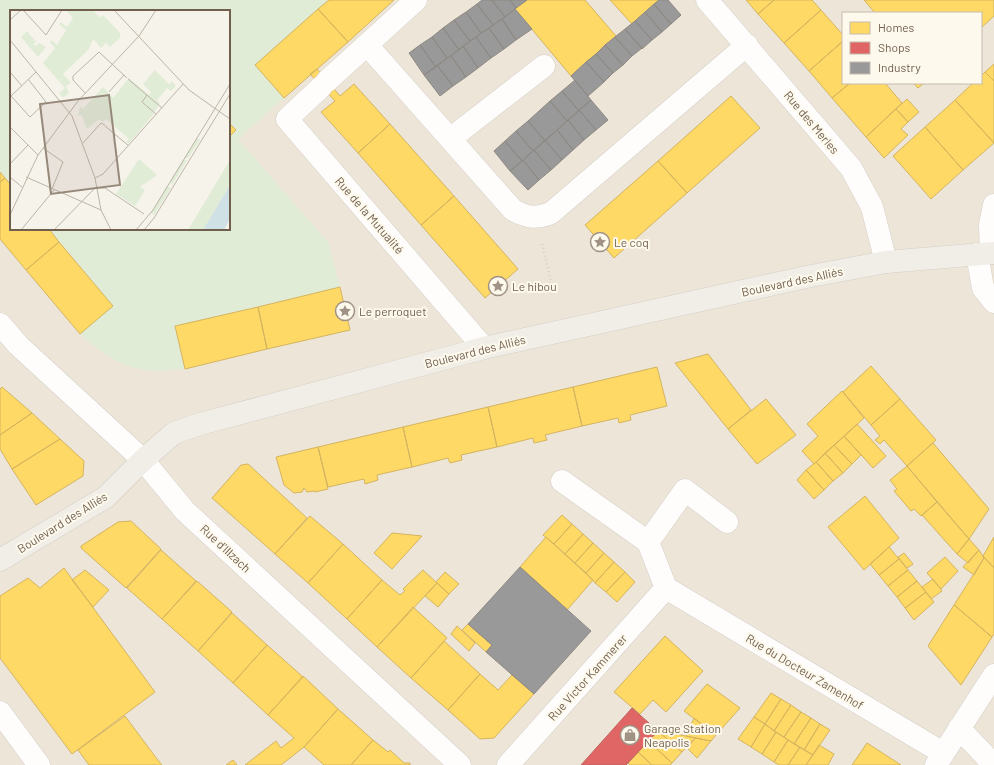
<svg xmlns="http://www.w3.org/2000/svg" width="994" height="765" viewBox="0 0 994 765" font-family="Barlow,sans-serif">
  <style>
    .residential { fill: #ede5d8; fill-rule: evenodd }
    .green { fill: #e1ecd7 }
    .homes { fill: #ffd966; stroke: #d4b45f }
    .shops { fill: #e06666; stroke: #bf645f }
    .industry { fill: #999; stroke: #8d8882 }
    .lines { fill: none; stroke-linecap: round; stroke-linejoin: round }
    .minor-casing { stroke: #d4cfc8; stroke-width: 23 }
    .major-casing { stroke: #d4cfc7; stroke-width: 23 }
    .path { stroke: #d7d1cb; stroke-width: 2.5; stroke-dasharray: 1 3; stroke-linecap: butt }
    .minor { stroke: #fefdfc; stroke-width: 22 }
    .major { stroke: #f1eee7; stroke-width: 22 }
    .labels { text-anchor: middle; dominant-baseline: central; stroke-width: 4; stroke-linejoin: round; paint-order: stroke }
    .street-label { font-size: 12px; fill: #715f4e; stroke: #fdf9ed }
    .poi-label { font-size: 12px; fill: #715f4e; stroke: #fdf9ed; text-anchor: start }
    .inset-road { fill: none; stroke: #bdb4a7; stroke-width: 1 }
    .view { fill: #97897a; fill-opacity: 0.15; stroke: #97897a; stroke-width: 2 }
    .inset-edge { fill: none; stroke: #715f4e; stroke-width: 2 }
  </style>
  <rect width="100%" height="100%" fill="#f6f3eb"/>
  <path class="residential" d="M0,0H994V765H0ZM11,11H229V229H11ZM843,13H981V83H843Z"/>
  <path class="green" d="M0,0H329L255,65L284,98L238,139L328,242L340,287L175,326L185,369C170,370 154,372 139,369C117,365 97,349 80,334L113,306L49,229H229V11H11V185L0,172Z"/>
  <path class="homes" d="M329,0H394L348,42L318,9Z
    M527,0H585L616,36L571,76L515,9Z
    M610,0H659L632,24Z
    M746,0H774L758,14Z
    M774,0H812L821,10L784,43L758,14Z
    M864,0H994V16L981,28V13H875Z
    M318,9L348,42L284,98L255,65Z
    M821,10L843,35V41L809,71L784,43Z
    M843,41V83H850L832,98L809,71Z
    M994,64V81L985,72Z
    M317,69L340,96L354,84L390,124L358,153L321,112L335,101L310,74Z
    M985,72L994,81V143L955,100L973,83H981V76Z
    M850,83H885L902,103L866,137L832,98Z
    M913,83H924L918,88Z
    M731,96L760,128L687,193L658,161Z
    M907,99L919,112L908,122L896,109Z
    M955,100L994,143L963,170L925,127Z
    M896,109L908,122L901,129L908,135L884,158L866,137Z
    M229,123L236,130L229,137Z
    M390,124L454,196L421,225L358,153Z
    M925,127L963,170L931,199L893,156Z
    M658,161L687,193L614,258L585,225Z
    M0,172L5,178L0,182Z
    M5,178L11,185V229H49L59,242L26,270L0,239V182Z
    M454,196L518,269L485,298L421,225Z
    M59,242L113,306L80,334L26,270Z
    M340,287L350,330L267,349L258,307Z
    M258,307L267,349L185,369L175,326Z
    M708,354L751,410L728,429L675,363Z
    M871,366L900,399L871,425L843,392Z
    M657,367L667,406L630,415L631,420L619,423L618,418L582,426L573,387Z
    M2,387L32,413L0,435V389Z
    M573,387L582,426L545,435L547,440L534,443L533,438L497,447L488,407Z
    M842,391L864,418L814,464L802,451L818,436L807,424Z
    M766,399L796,435L757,464L728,429Z
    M900,399L936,440L907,466L884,440L880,444L875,440L880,436L871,425Z
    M488,407L497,447L461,455L462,460L450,463L448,458L412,467L403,427Z
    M32,413L60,439L12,469L0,449V435Z
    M857,424L886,456L873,468L844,436Z
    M403,427L412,467L377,475L378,480L365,484L364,479L328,487L318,447Z
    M844,436L861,455L852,464L834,445Z
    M60,439L84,461L83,476L36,505L12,469Z
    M933,443L989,509L969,539L907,466Z
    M834,445L852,464L843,473L825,453Z
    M318,447L328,489L315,492V491L307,492L304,488L302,492L294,493L284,485L276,457Z
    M825,453L843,473L833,481L816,462Z
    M816,462L833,481L824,490L806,470Z
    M248,464L307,518L275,554L212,498L241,465Z
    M907,466L937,502L921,516L914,509L911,511L894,491L897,489L890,480Z
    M806,470L824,490L814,499L797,480Z
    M865,496L899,538L864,570L828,527Z
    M937,502L969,539L957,554L922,515Z
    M562,515L572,524L554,544L543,535Z
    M310,516L343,544L308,583L275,554Z
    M131,521L161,549L126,588L81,548V546L118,522Z
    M572,524L583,534L565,554L554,544Z
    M392,533L422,536L392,569L374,553Z
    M583,534L593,543L575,563L565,554Z
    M546,537L593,580L567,610L520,567Z
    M994,537V568L983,556Z
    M969,539L979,550L968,563L957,554Z
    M593,543L604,553L586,573L575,563Z
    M343,544L382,580L347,619L308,583Z
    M889,547L899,559L879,575L870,564Z
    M161,550L196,581L162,619L127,588Z
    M979,550L984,558L974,575L963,567Z
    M604,553L614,562L595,583L586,573Z
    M904,553L913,564L907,568L898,557Z
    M983,556L994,568V634L992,637L954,605L984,558Z
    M945,557L958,571L941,589L927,573Z
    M899,559L908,570L888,586L879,575Z
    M614,562L625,572L606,592L595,583Z
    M64,568L155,692L72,754L0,658V596L28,578L40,588Z
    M85,570L109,590L93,607L72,580Z
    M423,570L437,583L377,647L347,619L382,580L400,595L405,591L403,589Z
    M908,570L917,581L897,597L888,586Z
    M445,572L459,584L449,594L436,582Z
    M625,572L635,582L617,602L606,592Z
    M933,579L942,591L931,599L922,587Z
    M197,581L232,612L198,651L162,619Z
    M917,581L926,592L905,608L897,597Z
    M437,583L449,594L438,607L425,596Z
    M926,592L934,602L914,620L905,608Z
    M954,605L992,637L961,685L928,646Z
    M413,607L447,638L411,678L377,647Z
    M232,613L267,645L233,683L198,651Z
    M468,624L492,645L486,652L462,630Z
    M457,626L475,643L469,651L451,634Z
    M665,636L703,671L666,712L653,700L640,714L614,692Z
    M444,641L480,674L448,710L411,678Z
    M267,645L303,677L268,715L233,683Z
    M480,674L498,690L512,675L534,694L494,738L480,739L448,710Z
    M303,676L338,709L304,747L281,765H245L276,741L281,748L294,738L268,715Z
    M707,684L740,708L716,735L684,711Z
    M771,693L781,699L765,724L754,717Z
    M781,699L791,705L774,731L765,724Z
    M791,705L801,712L784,737L774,731Z
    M338,709L373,740L351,765H324L304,747Z
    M801,712L811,718L794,744L784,737Z
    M125,716L157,759L162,765H89L78,750Z
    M754,717L765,724L751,747L738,739Z
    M694,718L716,735L711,741L686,736Z
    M811,718L820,724L804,750L794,744Z
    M765,724L776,732L762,754L751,747Z
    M820,724L830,730L813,755L804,750Z
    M658,731L682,752L672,763L648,741Z
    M658,731L686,736L695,738L682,752Z
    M776,732L788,740L774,762L762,754Z
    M695,738L711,741L697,758L687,748Z
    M373,740L388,752L390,750L404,763H410V765H351Z
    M788,740L800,747L788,765H779L774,762Z
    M648,741L672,763L670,765H652L638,752Z
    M867,743L901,765H852Z
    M819,745L834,754L828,765H806Z
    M800,747L813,755L806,765H788Z
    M638,752L652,765H630L628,763Z
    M233,760L237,765H226Z"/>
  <path class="shops" d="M632,708L658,731L626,765H581Z"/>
  <path class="industry" d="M482,0H492L505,17L493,25L477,4Z
    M492,0H510L516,8L505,17Z
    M510,0H527L516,8Z
    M659,0H668L681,15L671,24L654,4Z
    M477,4L493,25L481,33L466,12Z
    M654,4L671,24L662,32L645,12Z
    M515,9L532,29L516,40L502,19Z
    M466,12L481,33L470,41L454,20Z
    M645,12L662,32L652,40L635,21Z
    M502,19L516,40L504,49L489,28Z
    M454,20L470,41L459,50L443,28Z
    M635,21L652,40L642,49L625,29Z
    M443,28L459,50L447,58L432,37Z
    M489,28L504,49L491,58L476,37Z
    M625,29L642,48L632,56L615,37Z
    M432,37L447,58L436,67L420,45Z
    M476,37L491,58L478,68L463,46Z
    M615,37L632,56L623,65L605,45Z
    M420,45L436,67L424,75L409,53Z
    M605,45L623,65L613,73L596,54Z
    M463,46L478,68L466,77L451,56Z
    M596,54L613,73L604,82L586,62Z
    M451,56L466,77L453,86L437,65Z
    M586,62L604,82L588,96L571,76Z
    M437,65L453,86L440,96L424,75Z
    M575,80L591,100L579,111L562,91Z
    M562,91L579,111L567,121L550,101Z
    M591,100L608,120L596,130L579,110Z
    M550,101L567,121L545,141L528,121Z
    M579,110L596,130L584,140L568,120Z
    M568,120L584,140L573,150L557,130Z
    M528,121L545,141L533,151L516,131Z
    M557,130L573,150L562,160L545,140Z
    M516,131L533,151L522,161L505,141Z
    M545,140L562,160L551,170L534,150Z
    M505,141L522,161L510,171L494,151Z
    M534,150L551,170L539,180L523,160Z
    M523,160L539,180L528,190L510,171Z
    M520,567L591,631L534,694L486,652L492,645L468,624Z"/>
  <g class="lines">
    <g class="minor-casing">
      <path id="minor" d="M707,0L851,168L872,207L886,262
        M367,45L513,210C528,218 536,219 551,213L747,45
        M327,81L416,0
        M321,87L287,119L484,348
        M450,139L544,66
        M991,253L990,225L994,205
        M977,254L983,288L994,302
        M0,324L18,345L143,460L185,511L460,765
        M562,481L648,542L666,588
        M648,542L685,490L727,522
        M666,588L943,753
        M0,712L39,765
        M959,728L994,765
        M508,765L666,588
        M936,765L994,675"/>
    </g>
    <g class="major-casing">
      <path id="major" d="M0,560L106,497L143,460L174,433L200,424L484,348L811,276L886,262L994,253"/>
    </g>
    <path class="path" d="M542,244L553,290"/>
    <use href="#minor" class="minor"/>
    <use href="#major" class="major"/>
  </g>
  <defs>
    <g id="sight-ring" transform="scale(1)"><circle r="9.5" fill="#fdf9ed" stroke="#a09385" stroke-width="1.5"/><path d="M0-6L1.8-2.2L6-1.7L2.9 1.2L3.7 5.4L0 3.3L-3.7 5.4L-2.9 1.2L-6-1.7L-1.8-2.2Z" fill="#a09385"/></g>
    <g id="shop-ring" transform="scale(1)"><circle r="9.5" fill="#fdf9ed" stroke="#a09385" stroke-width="1.5"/><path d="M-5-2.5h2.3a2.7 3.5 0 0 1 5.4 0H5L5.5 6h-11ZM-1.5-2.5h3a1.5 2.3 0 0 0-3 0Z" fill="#a09385"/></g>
  </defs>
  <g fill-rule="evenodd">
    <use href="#sight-ring" x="600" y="242"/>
    <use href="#sight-ring" x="498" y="286"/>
    <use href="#sight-ring" x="345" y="311"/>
    <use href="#shop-ring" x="630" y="735"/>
  </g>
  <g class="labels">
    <g class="street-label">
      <text transform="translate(812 122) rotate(50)">Rue des Merles</text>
      <text transform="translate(370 215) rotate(49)">Rue de la Mutualité</text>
      <text transform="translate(792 281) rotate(-12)">Boulevard des Alliés</text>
      <text transform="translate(475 351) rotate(-14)">Boulevard des Alliés</text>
      <text transform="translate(62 522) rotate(-32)">Boulevard des Alliés</text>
      <text transform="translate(226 548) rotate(43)">Rue d'Illzach</text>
      <text transform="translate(805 671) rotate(31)">Rue du Docteur Zamenhof</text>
      <text transform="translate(587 677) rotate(-48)">Rue Victor Kammerer</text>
    </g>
    <g class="poi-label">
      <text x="614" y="242">Le coq</text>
      <text x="512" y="286">Le hibou</text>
      <text x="359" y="311">Le perroquet</text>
      <text x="644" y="728">Garage Station<tspan x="644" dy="14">Neapolis</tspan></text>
    </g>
  </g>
  <g transform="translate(10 10)">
    <rect width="220" height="220" fill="#f6f3eb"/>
    <path d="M56,0H83L90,8L93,5L110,23V28L100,37L96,33L91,38L83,29L79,39L53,64L61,73L56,76L59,83L53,88L49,83L55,78L33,53L45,38L40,32L42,30L47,35L56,20L49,14L51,12L57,17L63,8ZM17,21L26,32L23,34L26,36L29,33L36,37L28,47L11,27ZM145,60L159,74L162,71L166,76L161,81L157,78L147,90L150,93L142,106L119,133L116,132L119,129L96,109L93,112L89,109L77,119L72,105L68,106L70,96L73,99L93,77L103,88L119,68L139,85L141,82L133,74ZM187,128L190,130L178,148H174ZM129,149L147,165L130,177L135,180L125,196L106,184ZM173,150H177L162,175L160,171ZM220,150V175L193,220H178ZM157,176L161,178L144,205L141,203Z" fill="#e1ecd7"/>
    <path d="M220,175V209L214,220H193Z" fill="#cfe1e5"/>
    <path class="inset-road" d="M13,0L36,25L52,0M104,0L179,80L220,109M0,10L11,0M0,30L62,106L85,168L91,200L101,220M0,62L12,76M118,69L152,98M99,82L114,65M75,83L63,70V66L89,42L117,68M137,85L132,92L146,104M1,86L20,107L36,92L18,69M0,87L26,62M95,116L119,136M0,117L28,145M73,133L91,113L95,115M33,138L53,152L42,179M0,154L18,135M0,167L12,177M16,167L91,200M85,168L93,164L173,74M87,178H95L134,204M0,205L28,145L68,91L129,26L146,0M11,220L44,180M44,220L87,176M126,220L143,200L220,74M134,220L144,208L220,84"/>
    <path class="view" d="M99,85L110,175L41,184L30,94Z"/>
    <rect width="220" height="220" class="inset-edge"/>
  </g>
  <rect x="842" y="12" width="140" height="72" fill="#fdf9ed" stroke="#c5bbad"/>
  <rect x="850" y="22" width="20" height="12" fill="#ffd966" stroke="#c5bbad"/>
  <text x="878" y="32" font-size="12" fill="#715f4e">Homes</text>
  <rect x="850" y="42" width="20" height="12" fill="#e06666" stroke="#c5bbad"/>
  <text x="878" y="52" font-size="12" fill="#715f4e">Shops</text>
  <rect x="850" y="62" width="20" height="12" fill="#999999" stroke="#c5bbad"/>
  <text x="878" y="72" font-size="12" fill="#715f4e">Industry</text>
</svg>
